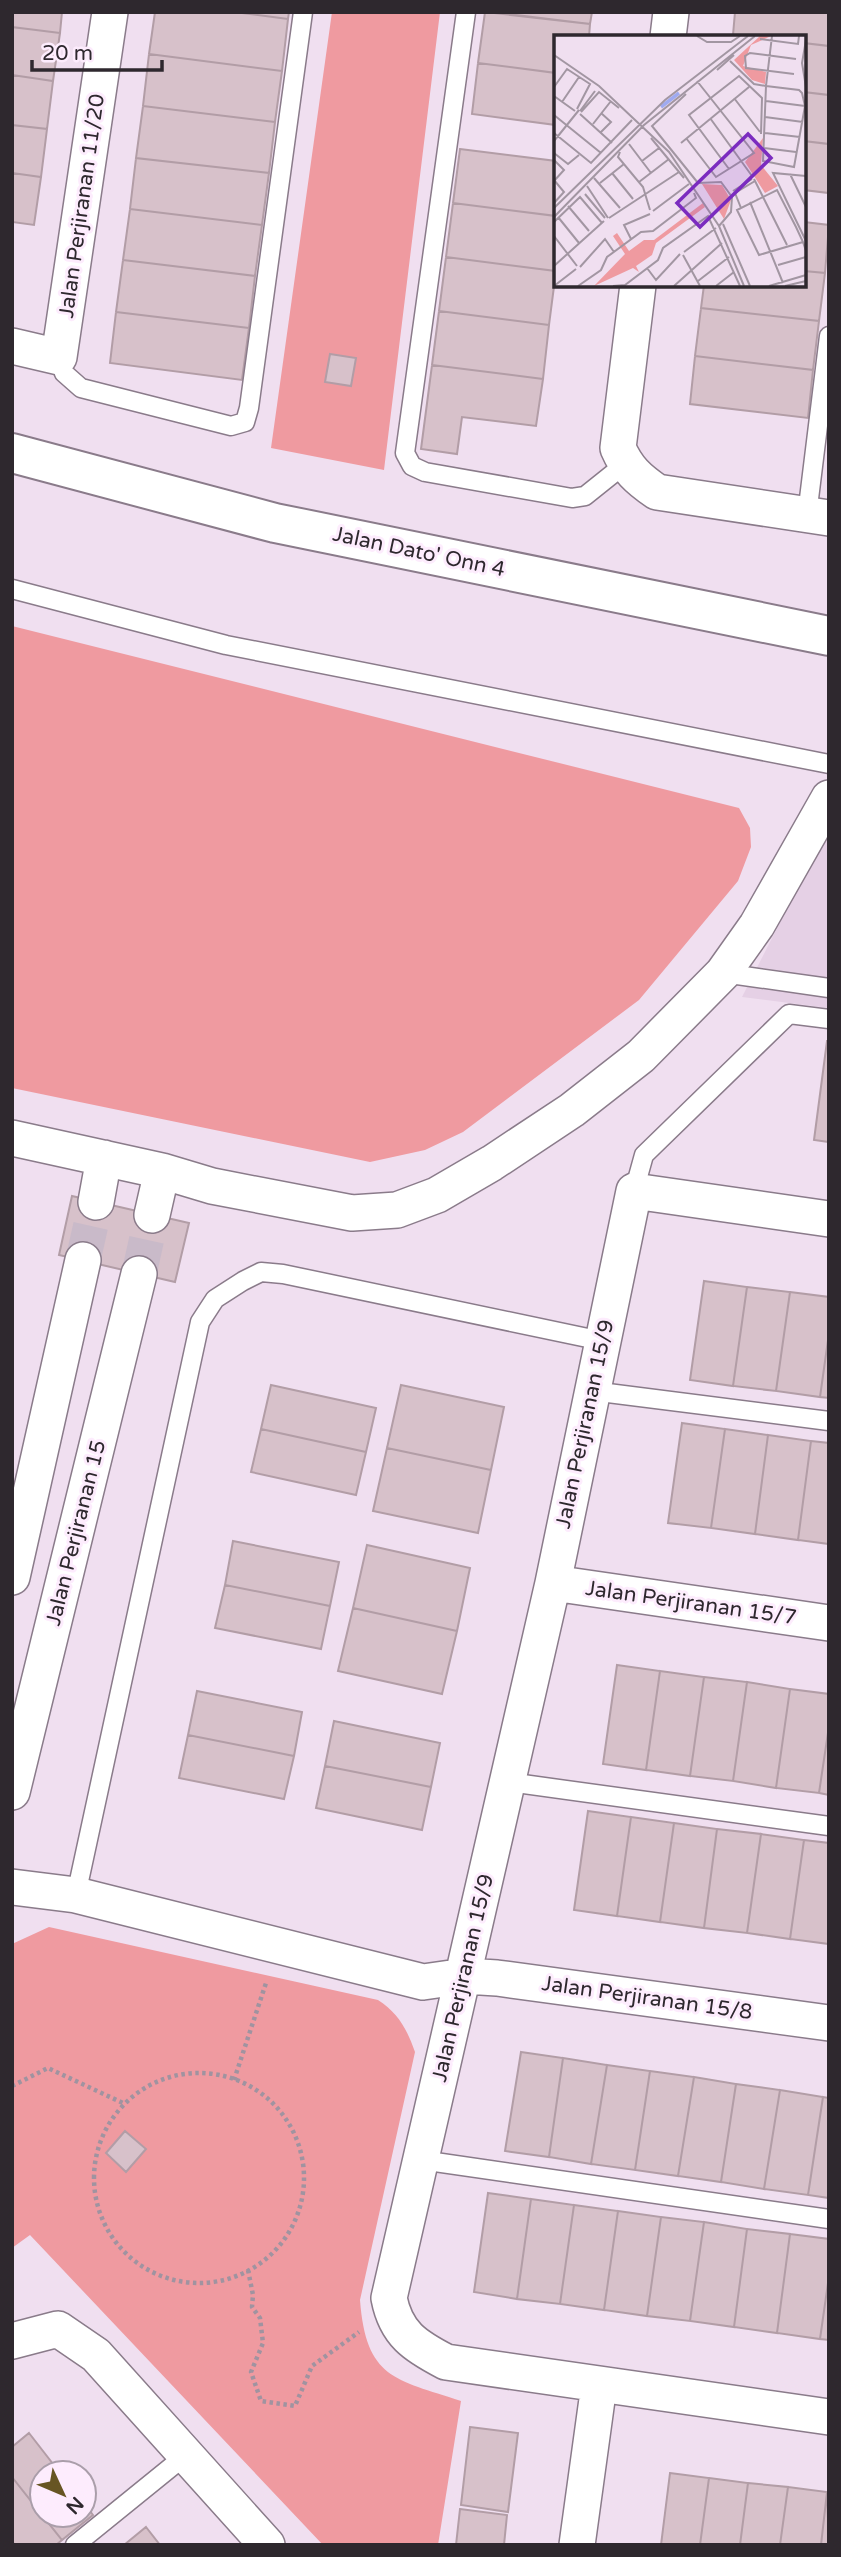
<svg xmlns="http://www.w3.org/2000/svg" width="841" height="2557" viewBox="0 0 841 2557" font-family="'Varela Round',sans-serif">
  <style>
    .built { fill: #e5d0e5 }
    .green { fill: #ef9aa0 }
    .building { fill: #d7c1ca; stroke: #b29da6; stroke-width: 2 }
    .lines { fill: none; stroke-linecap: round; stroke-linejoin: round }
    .minor-tunnel { stroke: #c9bac9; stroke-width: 35; stroke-dasharray: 35 18; stroke-linecap: butt }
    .service-casing { stroke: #8a7b8a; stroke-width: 21 }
    .minor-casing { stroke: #8a7b8a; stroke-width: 38 }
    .secondary-casing { stroke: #8a7b8a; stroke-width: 42 }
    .path { stroke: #a093a0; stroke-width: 4.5; stroke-dasharray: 3.5 3.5; stroke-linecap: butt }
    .service { stroke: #fff; stroke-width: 18 }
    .minor { stroke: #fff; stroke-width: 35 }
    .secondary { stroke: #fff; stroke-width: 38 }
    .labels { text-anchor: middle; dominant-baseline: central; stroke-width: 6; stroke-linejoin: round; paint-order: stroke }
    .street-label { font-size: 21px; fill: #2e282e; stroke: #fdecfd }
    .inset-river { fill: none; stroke: #9faaf1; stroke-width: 3.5 }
    .inset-road { fill: none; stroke: #a296a2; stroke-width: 2 }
    .view { fill: #7b2cbf; fill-opacity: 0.15; stroke: #7b2cbf; stroke-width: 3.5 }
    .inset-edge { fill: none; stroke: #2e282e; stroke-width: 3.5 }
  </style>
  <rect width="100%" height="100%" fill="#f0dff0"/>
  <path class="built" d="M829,826V1008L742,997Z"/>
  <path class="green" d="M332,12H440L384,470L271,448Z
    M12,626L739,808L750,828L751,847L738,881L639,1000L463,1132L425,1150L370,1162L12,1088Z
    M49,1927L378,2000C398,2013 407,2029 415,2052L360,2300C366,2379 395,2379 461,2401L438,2545H323L30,2235L12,2248V1944Z"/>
  <path class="building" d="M12,12H62L60,33L12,27Z
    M155,12H234L288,19L282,71L149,54Z
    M234,12H289L288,19Z
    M485,12L590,24L589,37H556V73L478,63Z
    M491,12H592L590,24Z
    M735,12H829V46L804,43V37L733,35Z
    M12,27L60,33L53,81L12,75Z
    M804,43L829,46V95L804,92Z
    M149,54L282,71L275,122L143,106Z
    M478,63L556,73V125L472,114Z
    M12,75L53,81L47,129L12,125Z
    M804,92L829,95V144L804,141Z
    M143,106L275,122L269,173L136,158Z
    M12,125L47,129L41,177L12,173Z
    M804,141L829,144V193L804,190Z
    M460,149L556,161V216L453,203Z
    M136,158L269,173L262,225L130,209Z
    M12,173L41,177L34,225L12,222Z
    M453,203L556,216V271L446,257Z
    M130,209L262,225L255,276L123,260Z
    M804,222L829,225L825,273L804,271Z
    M446,257L556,271L549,325L439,311Z
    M123,260L255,276L249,328L116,312Z
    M804,271L825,273L819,321L701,308L704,285H804Z
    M701,308L819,321L813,370L695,356Z
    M439,311L549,325L543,379L432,365Z
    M116,312L249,328L242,380L110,363Z
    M330,354L356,358L351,386L325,382Z
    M695,356L813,370L808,418L690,404Z
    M432,365L543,379L536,426L462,417L457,454L421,449Z
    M827,1041H829V1142L814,1140Z
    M72,1196L189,1223L175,1282L59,1255Z
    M704,1281L747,1287L733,1386L690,1380Z
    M747,1287L790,1292L776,1391L733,1386Z
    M790,1292L829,1297V1333L820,1397L776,1391Z
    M829,1333V1398L820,1397Z
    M271,1385L376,1408L366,1452L261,1429Z
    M401,1385L504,1407L491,1470L387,1448Z
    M682,1423L725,1429L711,1528L668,1523Z
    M261,1429L366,1452L356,1495L251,1472Z
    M725,1429L768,1435L755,1534L711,1528Z
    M768,1435L811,1441L798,1540L755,1534Z
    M811,1441L829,1443V1544L798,1540Z
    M387,1448L491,1470L478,1533L373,1511Z
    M233,1541L339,1562L330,1606L225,1585Z
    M367,1545L470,1568L457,1631L353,1608Z
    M225,1585L330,1606L321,1649L215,1628Z
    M353,1608L457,1631L442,1694L338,1671Z
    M617,1665L660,1671L646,1770L603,1764Z
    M660,1671L704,1677L690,1776L646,1770Z
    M704,1677L747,1682L733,1781L690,1776Z
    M747,1682L790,1689L776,1788L733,1781Z
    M790,1689L829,1694V1726L819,1793L776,1788Z
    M197,1691L302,1712L294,1756L188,1735Z
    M334,1721L440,1743L431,1787L325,1766Z
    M829,1726V1795L819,1793Z
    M188,1735L294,1756L284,1799L179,1778Z
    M325,1766L431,1787L422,1830L316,1808Z
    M588,1811L631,1817L617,1916L574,1910Z
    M631,1817L674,1823L660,1922L617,1916Z
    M674,1823L717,1829L704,1928L660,1922Z
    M717,1829L761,1834L747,1933L704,1928Z
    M761,1834L804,1840L790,1939L747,1933Z
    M804,1840L829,1843V1944L790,1939Z
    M521,2052L563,2058L549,2157L505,2151Z
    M563,2058L607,2065L591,2164L549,2157Z
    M607,2065L650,2071L635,2170L591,2164Z
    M650,2071L694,2077L678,2176L635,2170Z
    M694,2077L736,2084L721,2182L678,2176Z
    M736,2084L780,2090L764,2189L721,2182Z
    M780,2090L823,2097L808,2195L764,2189Z
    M823,2097L829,2098V2198L808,2195Z
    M125,2131L146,2149L126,2172L106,2153Z
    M488,2193L531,2199L517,2299L474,2292Z
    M531,2199L574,2205L560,2304L517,2299Z
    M574,2205L618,2211L604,2310L560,2304Z
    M618,2211L661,2217L647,2316L604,2310Z
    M661,2217L704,2222L690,2321L647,2316Z
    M704,2222L747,2229L734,2327L690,2321Z
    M747,2229L790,2234L777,2333L734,2327Z
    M790,2234L829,2239V2276L820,2339L777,2333Z
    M829,2276V2340L820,2339Z
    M470,2427L518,2433L508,2512L461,2505Z
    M29,2433L60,2473H42V2515L12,2477V2447Z
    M670,2473L709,2478L700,2545H661Z
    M12,2477L62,2540L56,2545H15L12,2541Z
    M709,2478L748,2483L740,2545H700Z
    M748,2483L788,2487L780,2545H740Z
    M788,2487L827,2492L821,2545H780Z
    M827,2492L829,2545H821Z
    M84,2503L93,2515L62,2540L42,2515H84Z
    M460,2509L507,2515L504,2545H456Z
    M146,2527L160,2545H124Z"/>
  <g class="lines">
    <path class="minor-tunnel" d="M83,1260L96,1202
      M139,1274L152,1215"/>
    <g class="service-casing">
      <path id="service" d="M466,12L405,453L412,466L425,472L572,498L585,496L625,464
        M59,357L64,373L81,388L231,426L245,422L249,408L303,12
        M807,515L829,336
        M12,589L226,645L829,764
        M723,973L829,988
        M634,1191L644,1155L789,1014L829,1019
        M592,1391L829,1421
        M508,1782L829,1826
        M76,1895L200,1322L215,1299L243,1281L261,1272L283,1274L602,1341
        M421,2160L829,2219
        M75,2545L186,2455"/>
    </g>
    <g class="minor-casing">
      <path id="minor" d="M668,37L671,12
        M638,285L618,448C627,469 638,479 657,492L829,518
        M12,346L59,357L110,12
        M12,1138L162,1171L212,1186L352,1213L397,1210L437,1195L492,1163L572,1110L641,1056L723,973L757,925L829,798
        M96,1202L104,1158
        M152,1215L162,1171
        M829,1219L634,1191L553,1583L389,2298C396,2334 415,2346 446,2362L829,2417
        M12,1577L83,1260
        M553,1583L829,1623
        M12,1792L139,1274
        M12,1887L76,1895L423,1982L465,1976L497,1978L829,2023
        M12,2341L58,2329L96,2355L267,2545
        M577,2545L599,2385"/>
    </g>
    <g class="secondary-casing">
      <path id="secondary" d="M12,453L275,523L829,636"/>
    </g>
    <path class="path" d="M94 2178a105 105 0 1 1 210 0a105 105 0 1 1-210 0Z
      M234,2080L266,1983
      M12,2086L48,2068L125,2104
      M248,2270L253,2295L252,2307L260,2318L263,2343L251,2372L261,2401L295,2406L312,2366L359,2332"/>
    <use href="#service" class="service"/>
    <use href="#minor" class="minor"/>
    <use href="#secondary" class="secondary"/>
  </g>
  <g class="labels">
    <g class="street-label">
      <text transform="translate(82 206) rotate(-82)">Jalan Perjiranan 11/20</text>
      <text transform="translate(419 552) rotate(12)">Jalan Dato' Onn 4</text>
      <text transform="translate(585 1424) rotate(-78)">Jalan Perjiranan 15/9</text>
      <text transform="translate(76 1533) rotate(-76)">Jalan Perjiranan 15</text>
      <text transform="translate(691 1603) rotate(8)">Jalan Perjiranan 15/7</text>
      <text transform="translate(463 1978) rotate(-77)">Jalan Perjiranan 15/9</text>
      <text transform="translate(647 1998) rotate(8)">Jalan Perjiranan 15/8</text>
    </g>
  </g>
  <g transform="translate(554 35)">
    <rect width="252" height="252" fill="#f0dff0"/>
    <path d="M206,1H217L197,10L189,31L212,37L211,49L198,45L180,25ZM209,103L207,130L224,151L211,158L191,127ZM148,149L168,150L177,165L170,184ZM149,168L151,172L102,208L98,220L82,231L85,237L79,233L40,251L71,219L59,201L63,198L75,216L90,205H100Z" fill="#ef9aa0"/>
    <path class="inset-river" d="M107,72L125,58"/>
    <path class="inset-road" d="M143,1L153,7H177L186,1M206,4L244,9L245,1M252,5L248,28L252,52M0,20L45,51L115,117L165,191L190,251M176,26L200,49L212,51L245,55L248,58L251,71L240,132L209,126L212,51L218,1M163,35L180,20M240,39L192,33L191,21L196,18L242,24M0,52L13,34L36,49L23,74M132,59L98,91L144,148M0,61L21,76M180,63L206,97M212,66L251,71M8,67L25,42M26,76L41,56M27,77L45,57L65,73M26,79L58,108M0,80L47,118M211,82L249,87M156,83L198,141M39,89L57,66M47,97L57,87L47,78M0,98L37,128L78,85M211,98L246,102M97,103L130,143M132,103L162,142L200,118L143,46M0,106L25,75L22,79M127,108L195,52M75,109L97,138M210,113L242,117M66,117L64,122L89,152L96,175M0,118L14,129L25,120M0,125L10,135L0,146M88,126L105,113M175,134L135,80L185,41L208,63L207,99M58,138L79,164M236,139L252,172M252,141L219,138L252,206M40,143L66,173M200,144L233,210M0,145L10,157L0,168M85,147L115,124M46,148L70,129M144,148L167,147L178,162L177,177L165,191M33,151L54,183M179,156L198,144M31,159L51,183M196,167L229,248M14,171L35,196M0,173L111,65L194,1M187,173L181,158L201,146M99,176L135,149M0,182L90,90L201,1M4,182L25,208M55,183L125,137M0,187L26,162L48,188M169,189L196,251M0,201L23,231M77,204L70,190L96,179M249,207L205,220L183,175L223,155L242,192L249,207L252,216M130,217L162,193M129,220L146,251M224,230L252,222M0,231L50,186M26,232L51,204L60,217M93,233L102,245L126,219M144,246L175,222M0,251L22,234M24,251L47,235L53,222L87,197L99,196L142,163L140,158M59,251L71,250L104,225L109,213L154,181L186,251M120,251L168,208M162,251L180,237M215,251L252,240M231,251L252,246"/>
    <path class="view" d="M194,99L217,123L146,192L123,168Z"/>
    <rect width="252" height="252" class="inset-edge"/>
  </g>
  <rect width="841" height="2557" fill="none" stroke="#2e282e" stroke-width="28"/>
  <g transform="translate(63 2494) rotate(134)"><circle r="33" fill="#fdecfd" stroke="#aa9eaa" stroke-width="2"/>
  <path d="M0-5L12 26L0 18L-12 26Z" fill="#675523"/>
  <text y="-10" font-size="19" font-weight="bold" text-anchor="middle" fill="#2e282e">N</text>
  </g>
  <path d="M32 60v10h130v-10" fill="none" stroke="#2e282e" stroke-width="3.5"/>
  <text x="42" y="60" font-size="21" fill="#2e282e" stroke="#fdecfd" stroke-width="5" paint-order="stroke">20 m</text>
</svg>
